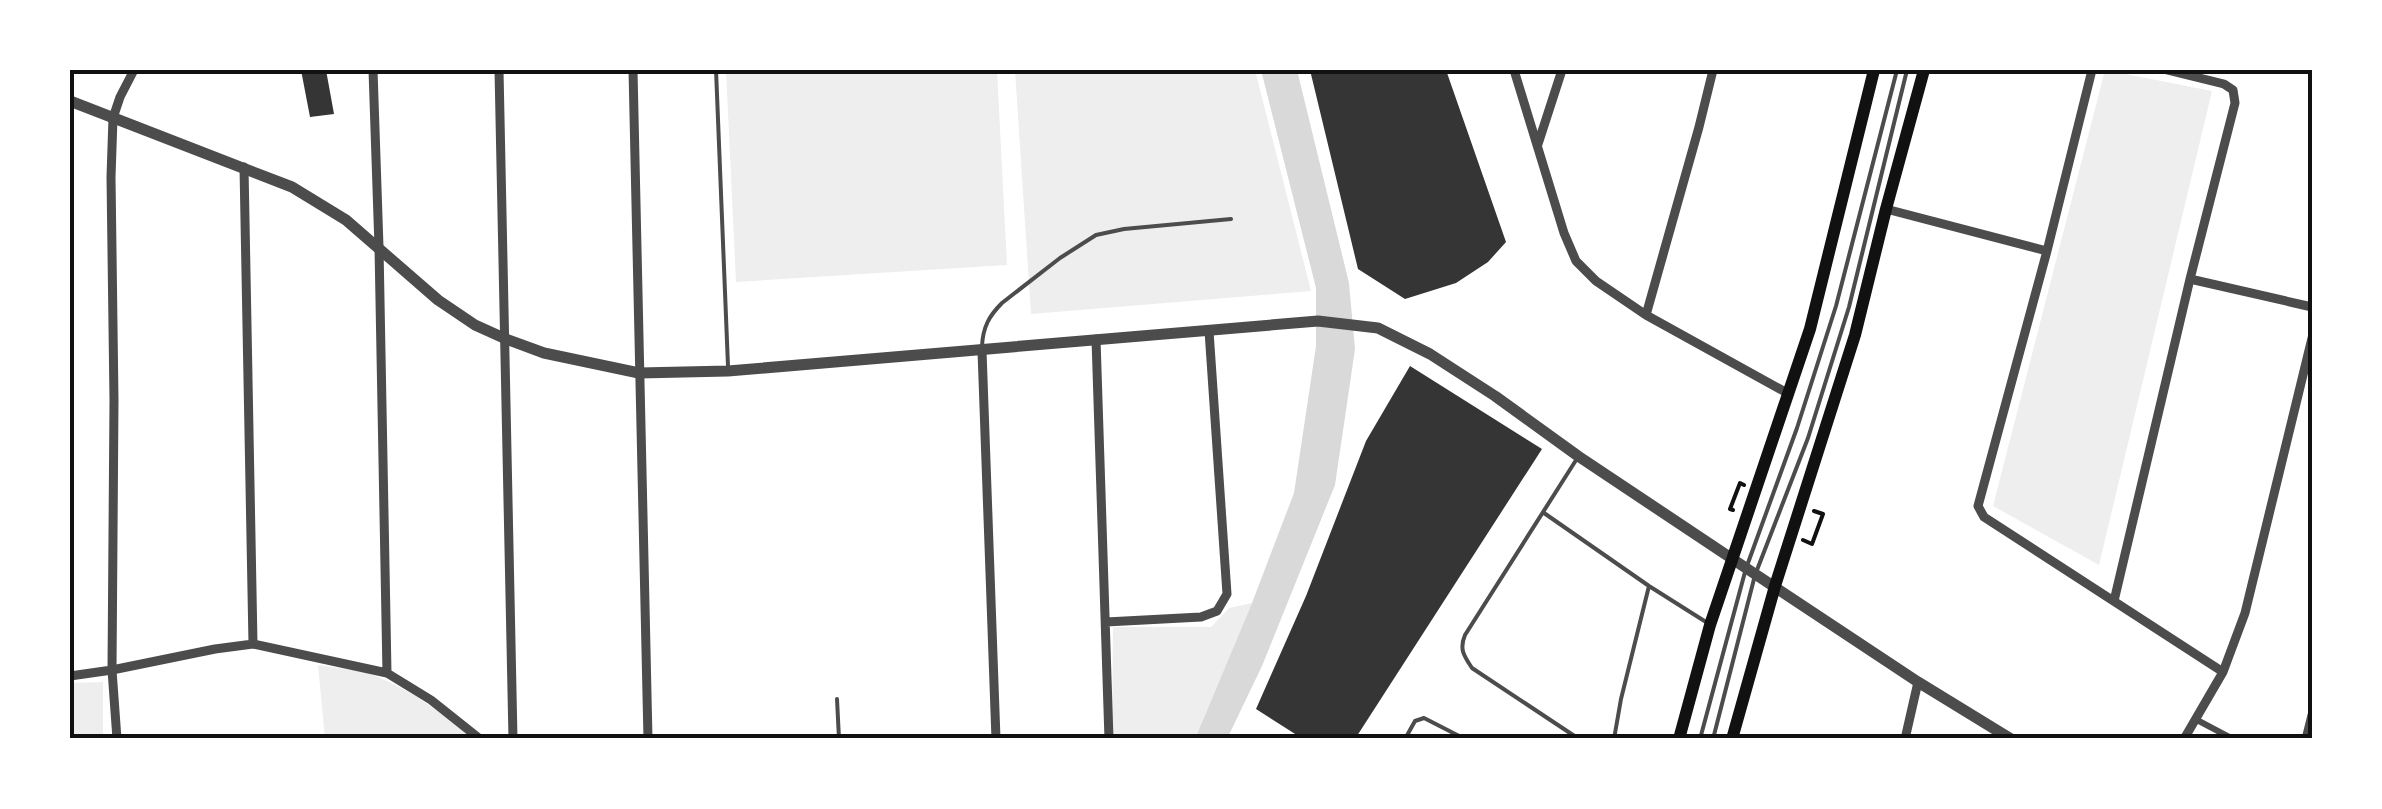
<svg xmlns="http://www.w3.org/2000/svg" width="2382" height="809" viewBox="0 0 2382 809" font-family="'Source Serif 4',serif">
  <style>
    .green { fill: #eee }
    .water { fill: #d9d9d9 }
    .building { fill: #353535 }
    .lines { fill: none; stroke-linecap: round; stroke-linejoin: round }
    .path { stroke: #111; stroke-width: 4 }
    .service { stroke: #4c4c4c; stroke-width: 4 }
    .pedestrian { stroke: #4c4c4c; stroke-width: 6 }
    .minor { stroke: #4c4c4c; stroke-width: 9 }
    .tertiary { stroke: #4c4c4c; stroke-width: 11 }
    .secondary { stroke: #111; stroke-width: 12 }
    .neatline { fill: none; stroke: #111; stroke-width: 4 }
  </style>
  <rect width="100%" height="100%" fill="#fff"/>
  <path class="green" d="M726,70H997L1007,265L736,282Z
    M1015,70H1255L1311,291L1031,314Z
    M2105,70L2212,91L2099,565L1993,506Z
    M1252,603L1195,739H1112L1113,627H1211L1229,608Z
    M318,665C336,668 356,669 373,675C409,689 443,713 472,739H325Z
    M103,682V739H70V683Z"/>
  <path class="water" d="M1261,70H1297L1349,283L1355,349L1335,485L1262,666L1227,739H1195L1252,603L1294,493L1316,346V288Z"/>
  <path class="building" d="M301,70H326L334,114L310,117Z
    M1310,70H1446L1506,242L1488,262L1456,283L1405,299L1358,269Z
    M1410,366L1542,449L1355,739H1303L1256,709L1306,596L1366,441Z"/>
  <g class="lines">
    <path class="path" d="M1733,510L1730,509L1740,483L1744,485
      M1803,540L1812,544L1823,514L1814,511"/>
    <path class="service" d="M716,70L728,366
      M982,346C983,327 989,316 1002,303L1060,258L1096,235L1124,229L1231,219
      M1578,457L1465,635C1459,649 1464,656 1472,668L1579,739
      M1544,513L1649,586L1706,622
      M1748,563L1797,428L1836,306L1897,70
      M1757,570L1808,438L1849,307L1907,70
      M837,699L839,739
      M1405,739L1415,721L1424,718L1465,739
      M1614,739L1621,699L1649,586
      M1700,739L1745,572
      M1713,739L1754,579"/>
    <path class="pedestrian" d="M2197,720L2233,739"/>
    <path class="minor" d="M373,70L379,247L387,673
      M499,70L513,739
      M633,70L648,739
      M1514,70L1564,233L1576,261L1596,281L1646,315L1789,394
      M2092,70L2047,251L1978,506L1984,517L2223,672
      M1538,144L1562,70
      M244,167L253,644
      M1886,209L2047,251
      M2190,279L2312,307
      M1646,315L1699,127L1713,70
      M1096,339L1109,739
      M982,351L996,739
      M2114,601L2190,279L2235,103L2233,90L2224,84L2167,70
      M1106,622L1201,617L1217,611L1227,594L1209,331
      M70,676L112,670L215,649L253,644L387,673L431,700L480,739
      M117,739L112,670L114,400L111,177L113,118L120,97L134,70
      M1905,739L1918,682
      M2184,739L2223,672L2245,613L2312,338
      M2306,739L2312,715"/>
    <path class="tertiary" d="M70,101L292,187L346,220L438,300L475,325L506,339L544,353L639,373L728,371L1318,321L1378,328L1430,354L1495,396L1578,456L1755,574L1918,682L2011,739"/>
    <path class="secondary" d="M1679,739L1710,625L1810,329L1874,70
      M1732,739L1775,586L1855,335L1886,209L1924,70"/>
  </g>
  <rect width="2382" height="809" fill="none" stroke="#ffffff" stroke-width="145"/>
  <rect x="72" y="72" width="2238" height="664" class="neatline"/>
</svg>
